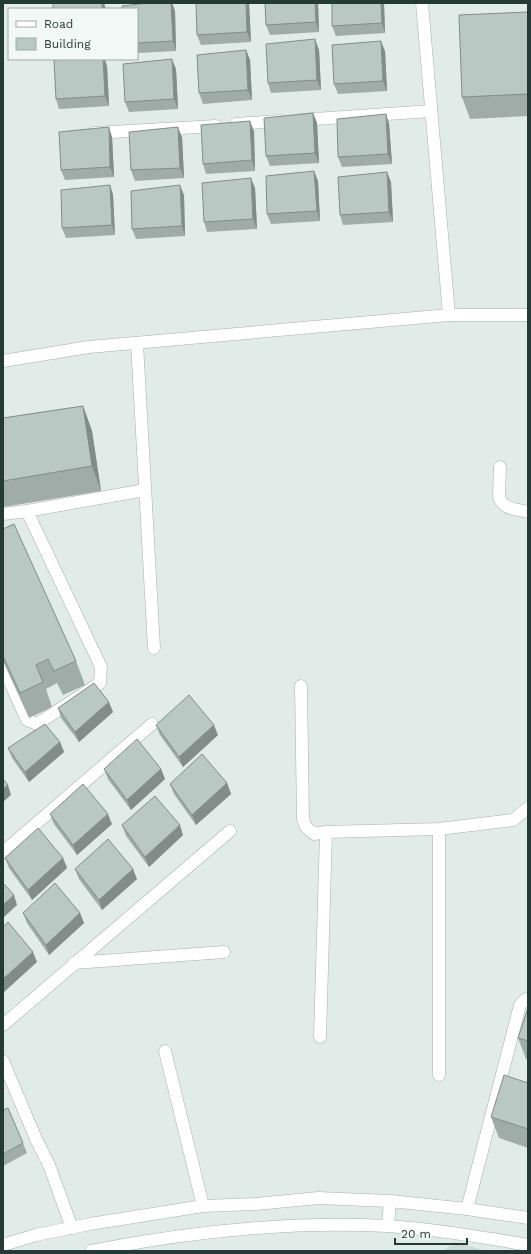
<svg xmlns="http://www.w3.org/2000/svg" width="531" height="1254" viewBox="0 0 531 1254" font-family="'Work Sans',sans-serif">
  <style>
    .built { fill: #d0dbd6 }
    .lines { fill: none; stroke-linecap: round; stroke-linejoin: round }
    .minor-casing { stroke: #a4b2ae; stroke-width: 13 }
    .tertiary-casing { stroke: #a4b2ae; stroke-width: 13 }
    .secondary-casing { stroke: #a1b6af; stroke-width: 13 }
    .minor { stroke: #fff; stroke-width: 12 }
    .tertiary { stroke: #fff; stroke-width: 12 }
    .secondary { stroke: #fff; stroke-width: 12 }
    .wall { fill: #a0aca8 }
    .shaded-wall { fill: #828c88 }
    .building { fill: #bac8c3; stroke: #828c88 }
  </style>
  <rect width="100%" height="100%" fill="#e1ebe7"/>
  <path class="built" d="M455,1242L487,1251H443Z"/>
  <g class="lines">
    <g class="minor-casing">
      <path id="minor" d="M422,3L449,315
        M300,120L431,111
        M236,124L280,121
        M94,133L216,126
        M137,343L154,648
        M500,467L499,496C502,510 517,509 528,512
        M3,514L27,511L145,490
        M3,667L27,720L37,724L100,683L101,667L27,511
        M301,686L303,819L306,827L314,834L326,832L439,829
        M3,852L152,724
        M74,963L224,952
        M3,1025L230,831
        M320,1037L326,832
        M165,1051L203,1206
        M3,1061L36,1139L49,1165L72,1228
        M439,1075V829L513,820L528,808
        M467,1209L520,1005L526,999H528"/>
    </g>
    <g class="tertiary-casing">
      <path id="tertiary" d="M3,361L89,347L449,315H528"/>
    </g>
    <g class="secondary-casing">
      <path id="secondary" d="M388,1226L390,1201
        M3,1245L36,1235L90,1224L203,1206L256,1204L318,1198L390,1201L467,1209L528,1218
        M91,1251C188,1232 288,1221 387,1226C434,1229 481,1237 528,1245"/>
    </g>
    <use href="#minor" class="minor"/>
    <use href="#tertiary" class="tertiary"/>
    <use href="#secondary" class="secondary"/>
  </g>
  <path class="wall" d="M148,3H172L175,11L176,51L137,53V9Z
    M249,3L251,42L201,45L197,35Z
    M265,3H318L319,32L270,35L266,25Z
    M332,3H384L385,33L336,36L332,26Z
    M528,12V116L470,119L462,97Z
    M246,50L250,60L252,100L203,104L199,93Z
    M319,50L321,90L271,93L268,83Z
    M385,51L387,91L338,94L334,84Z
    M107,66L109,106L59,109L56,99Z
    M176,69L178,109L129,112L125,102Z
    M313,113L317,123L319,163L270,166L266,156Z
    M386,114L389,124L392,164L342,167L338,157Z
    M254,131L255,171L206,174L203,164Z
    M112,137L114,177L65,180L61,170Z
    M182,137L184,178L135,181L131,170Z
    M314,171L318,181L320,221L271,224L267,214Z
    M387,172L391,182L393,222L343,225L340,215Z
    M110,185L113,195L115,235L66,238L62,228Z
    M255,188L257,229L207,232L204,222Z
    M184,195L185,236L136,239L132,229Z
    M83,406L92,431L101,491L3,507V418Z
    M3,529L76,661L85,685L63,695L57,683L46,689L52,707L29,718L3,661Z
    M58,708L113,712L79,742L61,718Z
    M156,725L218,735L183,767L160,735Z
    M60,742L64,752L29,782L12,758L8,748Z
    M104,769H161L165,779L131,810L108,779Z
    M227,783L231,794L196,825L174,794L170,784Z
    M50,814L112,824L77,855L54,824Z
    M122,825L183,835L149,867L126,836Z
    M5,858H63L67,868L32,900L9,868Z
    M75,869L137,879L102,910L79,879Z
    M23,913H80L84,923L49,955L27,923Z
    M528,1008V1060L526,1059L518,1038Z
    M528,1083V1148L499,1138L491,1117Z
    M3,1110L23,1143L27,1153L3,1166Z"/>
  <path class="shaded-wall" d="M102,3H104L106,9H102Z
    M171,3H172L175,11L176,51L173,41Z
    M246,3H249L251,42L247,32Z
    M315,3H318L319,32L316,22Z
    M381,3H384L385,33L382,23Z
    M315,39L319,50L321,90L317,80Z
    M381,41L385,51L387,91L383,81Z
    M246,50L250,60L252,100L248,90Z
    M103,59H105L107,66L109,106L105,96Z
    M172,59L176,69L178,109L174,99Z
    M313,113L317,123L319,163L315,153Z
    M386,114L389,124L392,164L388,154Z
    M250,121L254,131L255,171L252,160Z
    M109,127L112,137L114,177L110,167Z
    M178,127L182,137L184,178L180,168Z
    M314,171L318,181L320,221L317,211Z
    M387,172L391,182L393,222L389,212Z
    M251,178L255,188L257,229L253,219Z
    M110,185L113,195L115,235L112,225Z
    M180,185L184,195L185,236L182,226Z
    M83,406L92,431L101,491L92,466Z
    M109,702L113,712L79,742L75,732Z
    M214,725L218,735L183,767L179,757Z
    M60,742L64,752L29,782L25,772Z
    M161,769L165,779L131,810L127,800Z
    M227,783L231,794L196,825L192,815Z
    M8,785L11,795L3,802V789Z
    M108,814L112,824L77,855L73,845Z
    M180,825L183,835L149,867L145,857Z
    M63,858L67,868L32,900L28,890Z
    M133,869L137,879L102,910L99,900Z
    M14,895L17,905L3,918V905Z
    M80,913L84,923L49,955L46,945Z
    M33,952L37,962L3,993V979Z"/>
  <path class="building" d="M53,3H102V9H53Z
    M148,3H171L173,41L137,43V9H122V6Z
    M196,3H246L247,32L197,35Z
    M265,3H315L316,22L266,25Z
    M332,3H381L382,23L332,26Z
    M528,12V94L462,97L459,15Z
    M315,39L317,80L268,83L266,44Z
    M381,41L383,81L334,84L332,45Z
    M246,50L248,90L199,93L197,55Z
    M66,59H103L105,96L56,99L54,60Z
    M172,59L174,99L125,102L123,64Z
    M313,113L315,153L266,156L264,118Z
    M386,114L388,154L338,157L337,119Z
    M250,121L252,160L203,164L201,125Z
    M109,127L110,167L61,170L59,132Z
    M178,127L180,168L131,170L129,132Z
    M314,171L317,211L267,214L266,176Z
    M387,172L389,212L340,215L338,177Z
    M251,178L253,219L204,222L202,183Z
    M110,185L112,225L62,228L61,190Z
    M180,185L182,226L132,229L131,191Z
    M83,406L92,466L3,481V418Z
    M14,524L76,661L54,671L48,659L36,665L43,682L20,693L3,656V529Z
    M94,683L109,702L75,732L58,708Z
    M189,695L214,725L179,757L156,725Z
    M45,724L60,742L25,772L8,748Z
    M137,739L161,769L127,800L104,769Z
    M202,754L227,783L192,815L170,784Z
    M3,779L8,785L3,789Z
    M83,784L108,814L73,845L50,814Z
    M155,796L180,825L145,857L122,825Z
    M38,828L63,858L28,890L5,858Z
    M108,839L133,869L99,900L75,869Z
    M3,883L14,895L3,905Z
    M55,883L80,913L46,945L23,913Z
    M8,922L33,952L3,979V927Z
    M528,1008V1041L518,1038Z
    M504,1075L528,1083V1129L491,1117Z
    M8,1108L23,1143L3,1154V1110Z"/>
  <rect width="531" height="1254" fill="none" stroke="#233a35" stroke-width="8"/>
  <rect x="8" y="8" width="130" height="52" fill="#f2f8f5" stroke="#9faca8"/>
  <rect x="16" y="21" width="20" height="6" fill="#ffffff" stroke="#9faca8"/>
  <text x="44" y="28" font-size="12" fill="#233a35">Road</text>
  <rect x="16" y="38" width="20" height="12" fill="#bac8c3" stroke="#9faca8"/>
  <text x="44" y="48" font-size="12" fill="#233a35">Building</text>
  <path d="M395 1238v6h72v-6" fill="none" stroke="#233a35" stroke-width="2"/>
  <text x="401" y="1238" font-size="12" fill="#233a35" stroke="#f2f8f5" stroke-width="3" paint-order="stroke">20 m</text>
</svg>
